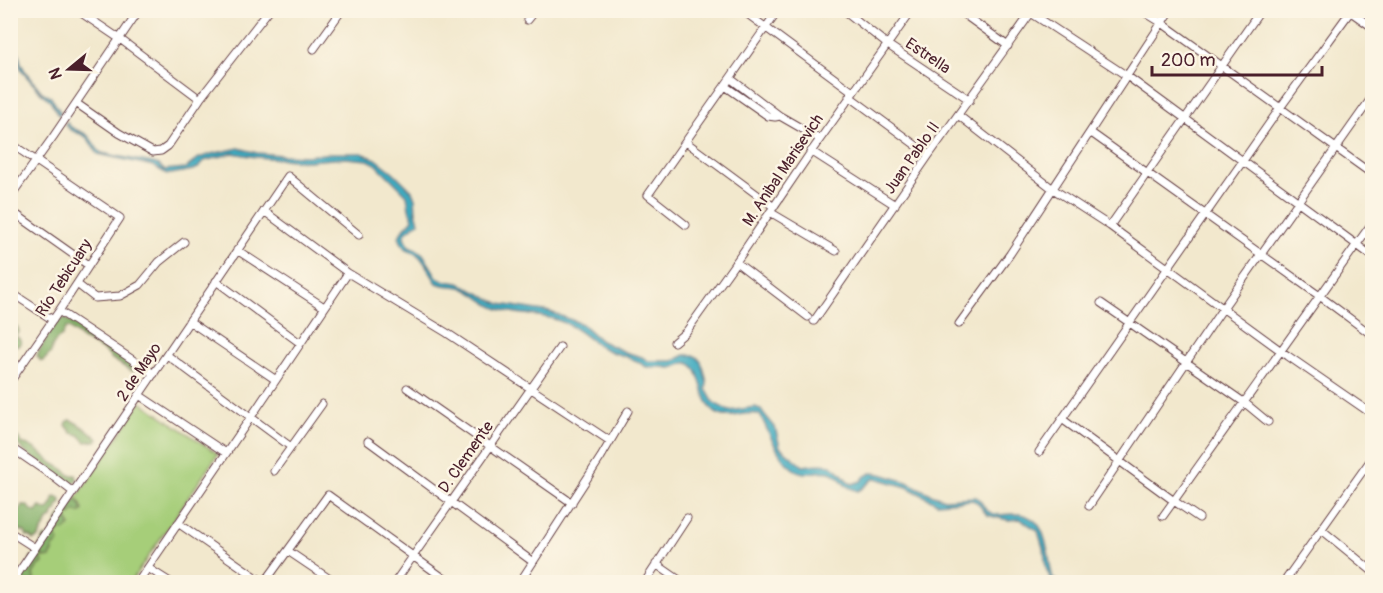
<svg xmlns="http://www.w3.org/2000/svg" width="1383" height="593" viewBox="0 0 1383 593" font-family="Pangolin,sans-serif">
  <style>
    .green { fill: #a6ce79; stroke: #787652; stroke-width: 1.5 }
    .forest { fill: #84b169; stroke: #67684a; stroke-width: 1.5 }
    .water { fill: #41abc0; stroke: #466576; stroke-width: 1.5 }
    .lines { fill: none; stroke-linecap: round; stroke-linejoin: round }
    .street-casing { stroke: #633d43; stroke-width: 9 }
    .street { stroke: #fff; stroke-width: 7 }
    .labels { text-anchor: middle; dominant-baseline: central; stroke-width: 5; stroke-linejoin: round; paint-order: stroke }
    .street-label { font-size: 16px; fill: #4a1f2b; stroke: #fcf5e5 }
  </style>
  <rect width="100%" height="100%" fill="#fcf5e5"/>
  <filter id="ink" filterUnits="userSpaceOnUse"><feTurbulence type="fractalNoise" baseFrequency=".0167" numOctaves="2"/><feDisplacementMap in="SourceGraphic" scale="12" xChannelSelector="R" yChannelSelector="G"/><feConvolveMatrix kernelMatrix="1 2 1 2 8 2 1 2 1" color-interpolation-filters="sRGB"/></filter>
  <filter id="wash" filterUnits="userSpaceOnUse"><feTurbulence type="fractalNoise" baseFrequency=".008" numOctaves="4" result="noise"/><feDisplacementMap in="SourceGraphic" scale="24" xChannelSelector="R" yChannelSelector="G"/><feGaussianBlur stdDeviation="1.35" result="paint"/><feColorMatrix in="noise" values="0 0 0 0 0 0 0 0 0 0 0 0 0 0 0 0 0 1.4 0 .05"/><feComposite in="paint" operator="in"/></filter>
  <g filter="url(#wash)">
    <rect width="100%" height="100%" fill="#f2e8cd"/>
    <path class="green" d="M141,402L218,454L131,582H20Z"/>
    <path class="forest" d="M11,318H14L15,325L18,328L19,332L15,336L20,339L21,343L19,344V346L14,345L11,351Z
      M64,318L73,323L116,353L133,362L136,366V371H131L112,359L103,350L84,340L69,328H66L62,336L57,339L52,347L51,353L43,361H41L37,356C40,348 43,344 47,338C52,329 54,321 64,318Z
      M70,420C75,421 95,435 98,439L96,441L86,442L79,435L72,433L66,425L67,422Z
      M11,435C15,434 20,438 21,443C34,445 43,456 54,464C59,467 66,469 69,475H76L77,479L75,483C65,479 55,472 46,465C42,462 37,461 33,458C29,456 22,449 18,445L13,446L11,445Z
      M55,497L60,498L61,503L57,506V510L53,513L52,518L48,520C46,527 40,531 39,538L33,540L31,537L27,536L25,532L18,530L17,526L12,525C9,516 19,513 22,505H27L30,509L36,512L40,507L48,510L53,503V498Z
      M77,500L80,503L83,510L81,512L78,513L75,511L70,515L66,512C67,508 73,501 77,500Z
      M62,515L68,520L70,526L64,531L59,530V533L56,535L59,542L53,547V552L50,557L45,558L40,553L38,549L44,538L51,536L52,529L56,527V523L60,516Z
      M35,555H40L43,562L42,564L38,566L33,574L34,578L33,582H14C20,578 22,571 28,568L31,557Z"/>
    <path class="water" d="M10,16L14,23V35L21,63L25,71L42,92L51,97L61,113L59,115L50,100L41,93L22,71L17,58Z
      M67,122C72,131 79,129 87,135C92,139 95,146 99,151L102,153L153,163L159,165L164,170L186,168L199,158L211,154L239,148L257,153L282,155L307,156L332,153H362L376,159L393,172L412,191L415,198L416,212L419,222L406,232L404,237L409,246L416,249L423,254L437,277L445,281L459,283L500,304L550,312L582,324L601,341L625,352L642,357L648,361H673L685,355H693L697,357L701,362L704,370L707,383L706,389L714,403L729,411L755,407L760,409L775,427L780,447L803,466C818,464 830,461 841,473C845,478 846,481 852,484L861,481L865,476L871,473L881,474L907,482L931,494L944,499L976,497C982,500 982,507 988,511C996,517 1007,514 1016,514C1050,515 1046,555 1053,578L1058,582H1052L1046,568L1044,551L1038,531L1020,519L1008,520L987,515L977,502L972,500L937,503L907,487L875,478C868,482 866,487 858,491C853,489 849,488 845,485C841,480 838,475 832,473C822,469 813,474 804,473C781,470 770,433 760,415C746,409 731,422 716,413C700,403 703,368 688,363C683,361 677,368 671,368C668,368 665,367 662,367C657,366 650,369 644,366C642,365 640,362 637,361C626,356 614,354 603,348C586,338 577,326 557,320C536,313 514,316 494,307C483,302 474,292 463,288C455,285 445,287 437,283C431,275 427,265 420,257C411,247 406,255 399,237L402,231L413,219L409,208L407,195L376,164L368,160L346,158L307,161L256,157L233,153L204,161L198,168L193,170L171,174H167L153,166L98,154C94,149 91,142 86,137C78,131 72,134 65,124Z"/>
  </g>
  <g filter="url(#ink)">
    <g class="lines">
      <g class="street-casing">
        <path id="street" d="M742,10L853,92
          M844,10L888,45L970,100
          M958,10L1008,46
          M1141,10L1162,23L1372,174
          M1348,10L1372,27
          M1031,13L1127,76L1372,256
          M527,20L535,10
          M314,49L342,10
          M725,86L768,116L775,117L780,116L731,79
          M849,96L929,155
          M199,100L269,10
          M76,103L119,133L153,152L161,151L168,146L200,99L120,39L77,10
          M958,115L1053,189L1110,226L1288,356L1372,414
          M780,116L820,139
          M1090,132L1321,297L1372,335
          M686,142L774,207
          M10,143L120,218L59,311L10,382
          M811,151L895,205
          M10,197L53,137L139,10
          M10,210L88,265
          M264,211L348,273L447,333L610,441
          M770,212L836,251
          M686,225L648,195L778,10
          M1110,226L1261,10
          M237,250L324,307
          M736,262L808,317
          M216,281L300,343
          M77,284L95,298L120,296L140,285L159,262L184,242
          M10,292L53,320
          M1101,303L1245,403L1268,422
          M59,311L154,374
          M189,321L276,380
          M814,321L929,155L1033,10
          M959,324L1010,254L1170,10
          M674,342L686,332L741,255L813,149L912,10
          M167,355L291,447
          M407,388L572,503
          M139,395L226,453
          M1062,419L1174,501L1199,518
          M368,441L533,562
          M10,447L51,475L73,492
          M1039,452L1280,108L1350,12
          M274,471L322,404
          M1089,506L1223,308L1372,97
          M1163,516L1372,223
          M178,523L263,582
          M1322,530L1372,571
          M10,532L35,548
          M288,551L334,582
          M656,564L682,582
          M148,568L170,582
          M12,582L288,176L359,235
          M138,582L251,417L348,273
          M265,582L328,495L449,582
          M395,582L560,347
          M520,582L601,457L628,411
          M645,582L687,518
          M1284,582L1372,458"/>
      </g>
      <use href="#street" class="street"/>
    </g>
  </g>
  <g class="labels">
    <g class="street-label">
      <text transform="translate(928 56) rotate(34)">Estrella</text>
      <text transform="translate(912 158) rotate(-55)">Juan Pablo II</text>
      <text transform="translate(783 170) rotate(-56)">M. Anibal Marisevich</text>
      <text transform="translate(64 278) rotate(-57)">Río Tebicuary</text>
      <text transform="translate(139 372) rotate(-56)">2 de Mayo</text>
      <text transform="translate(466 457) rotate(-55)">D. Clemente</text>
    </g>
  </g>
  <rect width="1383" height="593" fill="none" stroke="#fcf5e5" stroke-width="36"/>
  <g transform="translate(69 69) rotate(251)" stroke="#fcf5e5" stroke-width="4.5" paint-order="stroke">
  <path d="M0-4.5L10 22L0 15L-10 22Z" fill="#4a1f2b"/>
  <text y="-9" font-size="16" font-weight="bold" text-anchor="middle" fill="#4a1f2b">N</text>
  </g>
  <path d="M1152 66v9h170v-9" fill="none" stroke="#4a1f2b" stroke-width="3"/>
  <text x="1161" y="66" font-size="18" fill="#4a1f2b" stroke="#fcf5e5" stroke-width="4.5" paint-order="stroke">200 m</text>
</svg>
